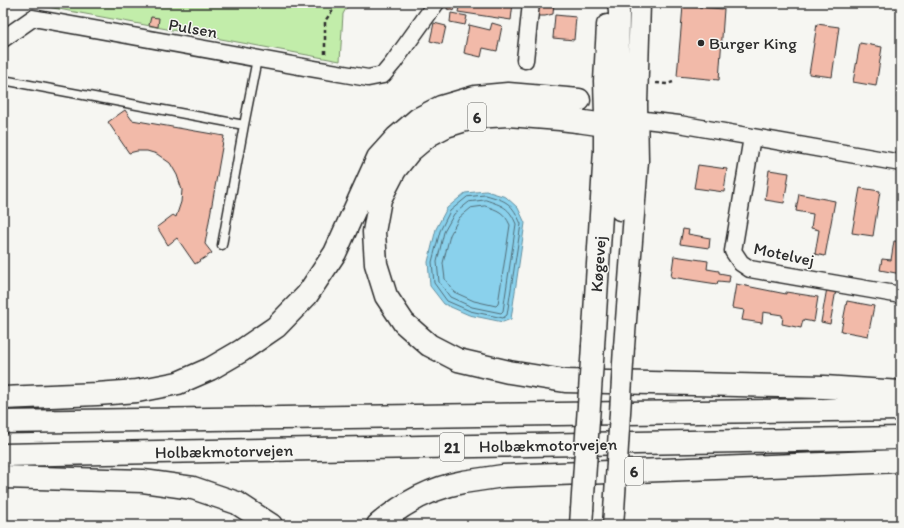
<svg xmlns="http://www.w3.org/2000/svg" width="904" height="528" viewBox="0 0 904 528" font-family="Itim,sans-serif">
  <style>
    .green { fill: #c2edaa; stroke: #768c6a }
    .water { fill: #8ad1ec; stroke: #648f9f }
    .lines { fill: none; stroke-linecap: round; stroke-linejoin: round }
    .shore { stroke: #516d78; stroke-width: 1 }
    .building { fill: #f2baa9; stroke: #2b2b2b }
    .service-casing { stroke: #2b2b2b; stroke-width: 11 }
    .minor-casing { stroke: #2b2b2b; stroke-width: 19 }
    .tertiary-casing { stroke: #2b2b2b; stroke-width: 23 }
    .primary-casing { stroke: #2b2b2b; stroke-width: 25 }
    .motorway-casing { stroke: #2b2b2b; stroke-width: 25 }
    .path { stroke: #2b2b2b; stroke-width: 2.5; stroke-dasharray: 4 3; stroke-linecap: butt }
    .service { stroke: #f6f6f2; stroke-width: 8 }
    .minor { stroke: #f6f6f2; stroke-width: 16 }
    .tertiary { stroke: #f6f6f2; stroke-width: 20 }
    .primary { stroke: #f6f6f2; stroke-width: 22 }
    .motorway { stroke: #f6f6f2; stroke-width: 22 }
    .tertiary-bridge-casing { stroke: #2b2b2b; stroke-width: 23; stroke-linecap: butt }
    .primary-bridge-casing { stroke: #2b2b2b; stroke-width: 25; stroke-linecap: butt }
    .tertiary-bridge { stroke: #f6f6f2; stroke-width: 20 }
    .primary-bridge { stroke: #f6f6f2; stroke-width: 22 }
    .poi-dot { fill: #2b2b2b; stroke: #f6f6f2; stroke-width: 1.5 }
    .labels { text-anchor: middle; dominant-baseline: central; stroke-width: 3; stroke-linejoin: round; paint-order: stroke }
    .shield { fill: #f6f6f2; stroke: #686867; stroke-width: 1 }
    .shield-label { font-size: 16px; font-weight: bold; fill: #2b2b2b }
    .street-label { font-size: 17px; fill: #2b2b2b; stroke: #f6f6f2 }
    .poi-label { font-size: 17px; fill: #2b2b2b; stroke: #f6f6f2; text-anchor: start }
  </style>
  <rect width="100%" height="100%" fill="#f6f6f2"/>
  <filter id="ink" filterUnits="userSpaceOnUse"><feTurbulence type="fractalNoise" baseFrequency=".025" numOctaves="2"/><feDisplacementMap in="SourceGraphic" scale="8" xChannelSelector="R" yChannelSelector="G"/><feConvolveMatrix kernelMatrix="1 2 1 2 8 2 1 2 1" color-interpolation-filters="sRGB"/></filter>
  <g filter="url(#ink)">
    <path class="green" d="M26,3H349L343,14L340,61Z"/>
    <path class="water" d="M486,191L506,197L518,208L525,223L511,319L503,322L469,315L444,304L430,286L428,262L436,229L447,208L465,193Z"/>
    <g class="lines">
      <path class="shore" d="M486,195C507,201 512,203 521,224L507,315L503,318L470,311L447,301L434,283L432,262L440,231L450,211L467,197Z
        M486,200C503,206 509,207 516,224L503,311L501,313L472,307L450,297L439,282L437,262L444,232L454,214L469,202Z
        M485,206C498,210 504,212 510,225L498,304L496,306L474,301L454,292L445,279L443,263L450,235L459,218L471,208Z"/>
    </g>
    <path class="building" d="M448,3H456L454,11L447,9Z
      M460,3H513L511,20L458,12Z
      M539,3H554L553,14L545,16H537Z
      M683,6L724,9L719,80L677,76Z
      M451,13L467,16L465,25L450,22Z
      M555,15L576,17L574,40L553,38Z
      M151,17L159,18L158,27L149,25Z
      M434,23L446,26L442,44L430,41Z
      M492,23L502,26L497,51L483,48L481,57L464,53L469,25L490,30Z
      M817,24L839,27L832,77L809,74Z
      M860,43L882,47L876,86L853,82Z
      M901,75V99L897,98Z
      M125,110L132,120L224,136L205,244L212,253L195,264L177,238L168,245L157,227L173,215L176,217L181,202L182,190L177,175L170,163L157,154L147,151H137L129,153L108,122Z
      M698,165L727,169L724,192L694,188Z
      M769,170L789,173L784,203L765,200Z
      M860,188L880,191L873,236L852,233Z
      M799,194L835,201L825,256L815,254L819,230L811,228L813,214L796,211Z
      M683,229L689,230L688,234L710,238L709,248L680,244Z
      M894,241L901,242V274L880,270L882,259L891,260Z
      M674,256L708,261L707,269L719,271V273L730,275L729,282L718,281L717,284L671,277Z
      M736,284L786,294V292L818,297L814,322L803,320L801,328L782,324L783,317H782V315L763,312L762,323L742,320L744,310L732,308Z
      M827,288L836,290L830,324L821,322Z
      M847,301L874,306L868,336L841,331Z"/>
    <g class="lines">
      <g class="service-casing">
        <path id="service" d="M3,80L244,125L222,245
          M244,125L257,59"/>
      </g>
      <g class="minor-casing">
        <path id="minor" d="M3,39L33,18L315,69L368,78L383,75L393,63L436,3
          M525,60L531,3
          M637,119L679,124L901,163
          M752,137L733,251L741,263L750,269L901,295"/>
      </g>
      <g class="tertiary-casing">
        <path id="tertiary" d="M618,3L619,12L618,98L625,110L637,119
          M605,103L620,131L623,143L624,156L620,210
          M605,115L604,81L607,25
          M624,347L638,161L637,104L640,3
          M613,525L614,511"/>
      </g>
      <g class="primary-casing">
        <path id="primary" d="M577,121L605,125L637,119
          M593,346L605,150V125
          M581,525L582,510"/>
      </g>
      <g class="motorway-casing">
        <path id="motorway" d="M577,121L560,119L508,115L475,117L446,126L429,135L410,151L395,170L380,199L374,232L376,264L386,296L404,323L429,345L458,360L509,372L565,381L824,387L901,392
          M3,398L97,394L137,391L178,383L210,369L241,351L276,327L307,295L335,253L378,158L397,137L418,119L441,107L475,97L508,94L579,100
          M3,422L901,409
          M3,455L901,438
          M3,477L143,481L193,488L237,503L271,525
          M378,525C402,504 431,488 463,482C476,480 489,478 503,476L901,461"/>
      </g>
      <path class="path" d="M325,54V21L338,3
        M656,83L667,84L673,82"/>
      <use href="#service" class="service"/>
      <use href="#minor" class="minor"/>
      <use href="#tertiary" class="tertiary"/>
      <use href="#primary" class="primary"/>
      <use href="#motorway" class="motorway"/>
      <g class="tertiary-bridge-casing">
        <path id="tertiary-bridge" d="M614,511L624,347"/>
      </g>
      <g class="primary-bridge-casing">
        <path id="primary-bridge" d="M582,510L593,346"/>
      </g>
      <use href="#tertiary-bridge" class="tertiary-bridge"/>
      <use href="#primary-bridge" class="primary-bridge"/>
    </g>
  </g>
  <circle class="poi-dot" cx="701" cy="43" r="4"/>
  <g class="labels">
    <g class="shield">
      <rect x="468" y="103" width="18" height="28" rx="3"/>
      <rect x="440" y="433" width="24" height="28" rx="3"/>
      <rect x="625" y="457" width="18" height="28" rx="3"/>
    </g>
    <g class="shield-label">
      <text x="477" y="117">6</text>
      <text x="452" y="447">21</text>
      <text x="634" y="471">6</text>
    </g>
    <g class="street-label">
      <text transform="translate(193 28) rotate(10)">Pulsen</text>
      <text transform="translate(784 254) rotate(12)">Motelvej</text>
      <text transform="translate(598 264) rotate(-86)">Køgevej</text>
      <text transform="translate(548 445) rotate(-1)">Holbækmotorvejen</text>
      <text transform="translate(224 451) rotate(-1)">Holbækmotorvejen</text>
    </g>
    <g class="poi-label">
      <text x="709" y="43">Burger King</text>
    </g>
  </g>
  <rect width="904" height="528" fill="none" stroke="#f6f6f2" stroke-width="16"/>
  <rect x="8" y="8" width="888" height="512" fill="none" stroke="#2b2b2b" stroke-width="1.5" filter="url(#ink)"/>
</svg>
